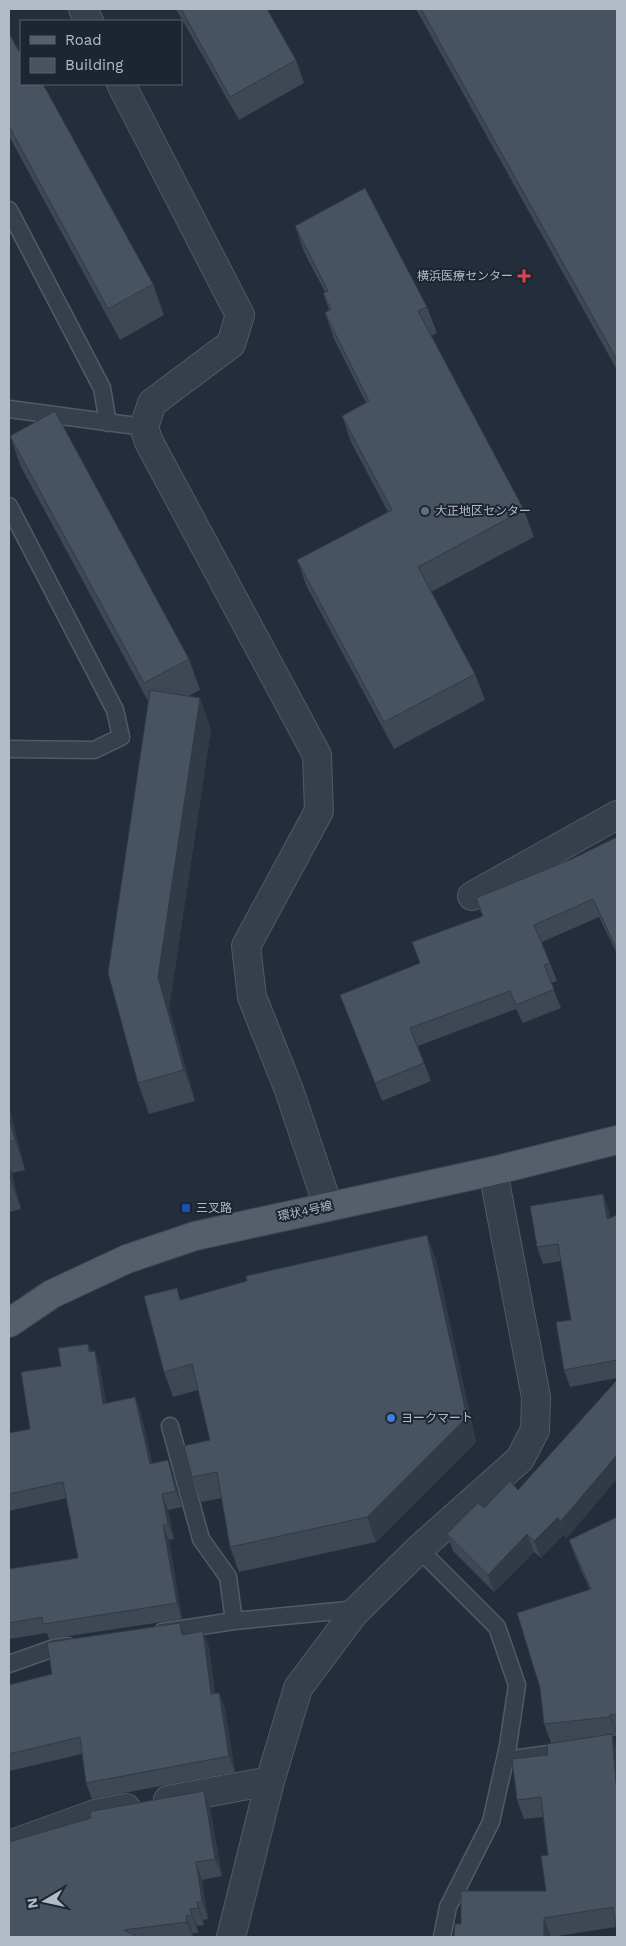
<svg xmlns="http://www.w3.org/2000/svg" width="626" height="1946" viewBox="0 0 626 1946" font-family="'Work Sans','Noto Sans JP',sans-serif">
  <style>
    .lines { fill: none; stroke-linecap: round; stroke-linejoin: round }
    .service-casing { stroke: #525a66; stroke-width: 19 }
    .minor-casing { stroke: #525a66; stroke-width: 30 }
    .primary-casing { stroke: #404954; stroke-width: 30 }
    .service { stroke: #373f4b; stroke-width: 16 }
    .minor { stroke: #373f4b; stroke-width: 28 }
    .primary { stroke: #555e6b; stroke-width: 28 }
    .wall { fill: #3e4754 }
    .shaded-wall { fill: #323a45 }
    .building { fill: #485362; stroke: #323a45 }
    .health-dot { fill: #e0444e; stroke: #1c2530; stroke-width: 2 }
    .service-dot { fill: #5c6f8a; stroke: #1c2530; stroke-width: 2 }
    .transit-dot { fill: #1a4fb4; stroke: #1c2530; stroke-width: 2 }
    .shop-dot { fill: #3f7fe0; stroke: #1c2530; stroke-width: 2 }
    .labels { text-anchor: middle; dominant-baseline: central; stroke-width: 4; stroke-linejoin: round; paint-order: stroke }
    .poi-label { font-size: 12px; fill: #b3bac7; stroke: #1c2530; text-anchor: start }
    .street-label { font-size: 12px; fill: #b3bac7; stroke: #1c2530 }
  </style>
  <rect width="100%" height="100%" fill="#242d3b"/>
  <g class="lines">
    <g class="service-casing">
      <path id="service" d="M9,210L102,388L108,423
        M9,409L144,427
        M9,506L115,710L121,737L94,750L9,749
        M170,1426L201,1539L228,1577L234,1621L358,1609
        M419,1549L497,1627L517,1685L508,1746L491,1822L448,1907L442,1937
        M162,1632L234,1621
        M9,1664L54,1648L68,1646
        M505,1760L570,1751"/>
    </g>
    <g class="minor-casing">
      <path id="minor" d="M83,9L89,21
        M121,84L240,315L231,344L152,403L144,427L149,442L317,755L319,811L246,946L252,997L289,1090L328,1206
        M472,896L617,815
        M168,1800L270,1781
        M9,1845L95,1814L126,1808
        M231,1937L270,1781L298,1688L354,1613L419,1549L520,1459L535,1430L536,1397L493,1171"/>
    </g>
    <g class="primary-casing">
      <path id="primary" d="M9,1323L52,1294L127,1259L195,1236L493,1171L617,1140"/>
    </g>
    <use href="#service" class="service"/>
    <use href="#minor" class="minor"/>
    <use href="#primary" class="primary"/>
  </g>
  <path class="wall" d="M176,9H267L296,60L304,83L239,120Z
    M416,9H617V370Z
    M9,33L153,284L164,315L120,340L9,136Z
    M295,226L427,307L437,333L431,336L524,510L534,537L431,592L475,674L485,700L394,749L307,587L297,560L388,512L351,442L342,416L366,403L334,339L325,313L329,310L323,293L325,292L304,252Z
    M10,436L189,659L200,690L189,696L211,729L169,1008L195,1101L149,1114L138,1083L148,701L21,467Z
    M617,837V954L599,917L542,942L557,981L551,983L561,1008L523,1023L516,1009L418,1046L431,1081L382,1101L340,995L420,963L482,916L476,898L572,859Z
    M9,1107L25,1170L12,1173L21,1209L9,1212Z
    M603,1194L609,1211L610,1218L617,1215V1378L570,1387L564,1370L571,1320L561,1261L543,1264L537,1247Z
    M427,1235L436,1260L476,1442L376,1542L239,1572L230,1547L222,1498L201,1502L192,1477L210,1440L198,1390L173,1397L164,1372L181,1300Z
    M88,1344L91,1352L100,1367L106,1404L141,1413L152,1463L173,1476L182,1507L168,1510L174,1539L169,1540L182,1619L49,1639L47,1633L9,1639V1569L78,1558L67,1498L9,1511V1433L30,1429L61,1366Z
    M617,1380L566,1539L564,1534L541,1558L534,1552L494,1592L453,1551L447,1534L484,1508L518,1490Z
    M617,1517V1736H612L616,1927L551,1937H454L461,1924L546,1891L548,1855L543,1817L524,1819L517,1800L548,1755L551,1743L544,1724L590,1590L576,1559L569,1540Z
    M184,1634L209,1647L215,1694L219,1693L225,1709L235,1772L92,1799L86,1783L82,1754L9,1771V1685L52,1674Z
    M204,1791L210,1808L222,1876L202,1880L208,1919L203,1920L204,1925L197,1926L198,1933H193V1937H9Z"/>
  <path class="shaded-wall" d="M200,698L211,729L169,1008L195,1101L184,1070L158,977Z
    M9,1107L25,1170L15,1140L9,1118Z
    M9,1164L12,1173L21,1209L10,1179L9,1175Z
    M603,1194L609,1211L613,1236L607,1219Z
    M427,1235L436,1260L476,1442L376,1542L367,1517Z
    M95,1351L100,1367L109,1420L103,1404Z
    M135,1397L141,1413L156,1480L150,1464Z
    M617,1455V1479L566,1539L560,1522Z
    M168,1460L173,1476L182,1507L176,1491Z
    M162,1494L168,1510L174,1539L168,1524Z
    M558,1517L564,1534L541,1558L534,1541Z
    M163,1525L169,1540L182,1619L177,1603Z
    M527,1534L534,1552L494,1592L488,1575Z
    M180,1623L186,1638L182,1635Z
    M203,1631L209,1647L217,1710L211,1694Z
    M219,1693L225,1709L235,1772L229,1756Z
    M610,1715L617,1734V1736L610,1717Z
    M612,1734L617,1750V1794Z
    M204,1791L210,1808L222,1876L215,1859Z
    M196,1862L202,1880L208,1919L202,1901Z
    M197,1902L203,1920L204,1925L198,1908Z
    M190,1909L197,1926L198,1933Z
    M186,1916L193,1933V1937L187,1922Z
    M544,1918L551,1937H544Z"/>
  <path class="building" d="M181,9H267L296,60L230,97Z
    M421,9H617V360Z
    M9,33L19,52L21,51V84H43L153,284L108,309L9,126Z
    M365,188L427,307L418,311L524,510L418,567L475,674L384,722L297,560L392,510L342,416L369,401L325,313L331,309L323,293L328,291L295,226Z
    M55,411L189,659L144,683L10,436Z
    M150,690L200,698L158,977L184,1070L138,1083L108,973Z
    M617,837V950L593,899L534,925L550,963L544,965L554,989L516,1005L510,991L410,1028L424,1063L375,1083L340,995L420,963L412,942L483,916L476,898L572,859Z
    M9,1118L15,1140L9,1142Z
    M603,1194L607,1219L617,1215V1360L564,1370L556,1322L571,1320L558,1244L537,1247L530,1206Z
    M427,1235L467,1417L367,1517L230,1547L217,1472L192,1477L184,1446L210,1440L192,1364L164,1372L144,1296L177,1288L180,1300L247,1281L246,1276Z
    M88,1344L89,1352L95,1351L103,1404L135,1397L150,1464L168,1460L176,1491L162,1494L168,1524L163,1525L177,1603L43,1624L42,1617L9,1623V1569L78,1558L63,1482L9,1494V1433L30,1429L21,1372L61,1366L58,1348Z
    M617,1380V1455L560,1522L558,1517L534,1541L527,1534L488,1575L447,1534L478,1503L484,1508L510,1481L518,1490Z
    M617,1517V1714L610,1715V1717L544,1724L540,1688L517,1613L591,1589L569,1540Z
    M180,1623L182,1635L203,1631L211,1694L219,1693L229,1756L86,1783L80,1737L9,1754V1685L52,1674L47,1643L51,1642Z
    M612,1734L617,1794V1935L613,1907L544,1918V1937H454L455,1924H461V1891H546L541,1856L548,1855L541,1797L517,1800L512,1759L548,1755L547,1744Z
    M204,1791L215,1859L196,1862L202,1901L197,1902L198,1908L190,1909L192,1915L186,1916L187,1922L124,1930L137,1937H9V1842L91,1818L90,1812L93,1811Z"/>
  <path class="health-dot" d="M521.5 268.5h5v5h5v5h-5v5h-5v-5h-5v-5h5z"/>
  <circle class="service-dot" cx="425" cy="511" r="5"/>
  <rect class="transit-dot" x="181" y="1203" width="10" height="10" rx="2.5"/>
  <circle class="shop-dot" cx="391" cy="1418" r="5"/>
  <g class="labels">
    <g class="poi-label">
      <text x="513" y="276" text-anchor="end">横浜医療センター</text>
      <text x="435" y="511">大正地区センター</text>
      <text x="196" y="1208">三叉路</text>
      <text x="401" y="1418">ヨークマート</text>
    </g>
    <g class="street-label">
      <text transform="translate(305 1211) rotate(-12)">環状4号線</text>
    </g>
  </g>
  <rect width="626" height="1946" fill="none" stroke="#b3bac7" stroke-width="20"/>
  <rect x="20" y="20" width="162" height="65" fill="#1c2530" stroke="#58616c"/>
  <rect x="30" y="36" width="25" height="8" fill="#555e6b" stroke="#58616c"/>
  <text x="65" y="45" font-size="15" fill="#b3bac7">Road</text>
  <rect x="30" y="58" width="25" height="15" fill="#485362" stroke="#58616c"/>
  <text x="65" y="70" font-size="15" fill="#b3bac7">Building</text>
  <g transform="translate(45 1901) rotate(261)" stroke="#1c2530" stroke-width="4" paint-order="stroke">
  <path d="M0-4L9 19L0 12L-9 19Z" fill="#b3bac7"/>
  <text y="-8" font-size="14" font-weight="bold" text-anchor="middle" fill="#b3bac7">N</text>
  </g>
</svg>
